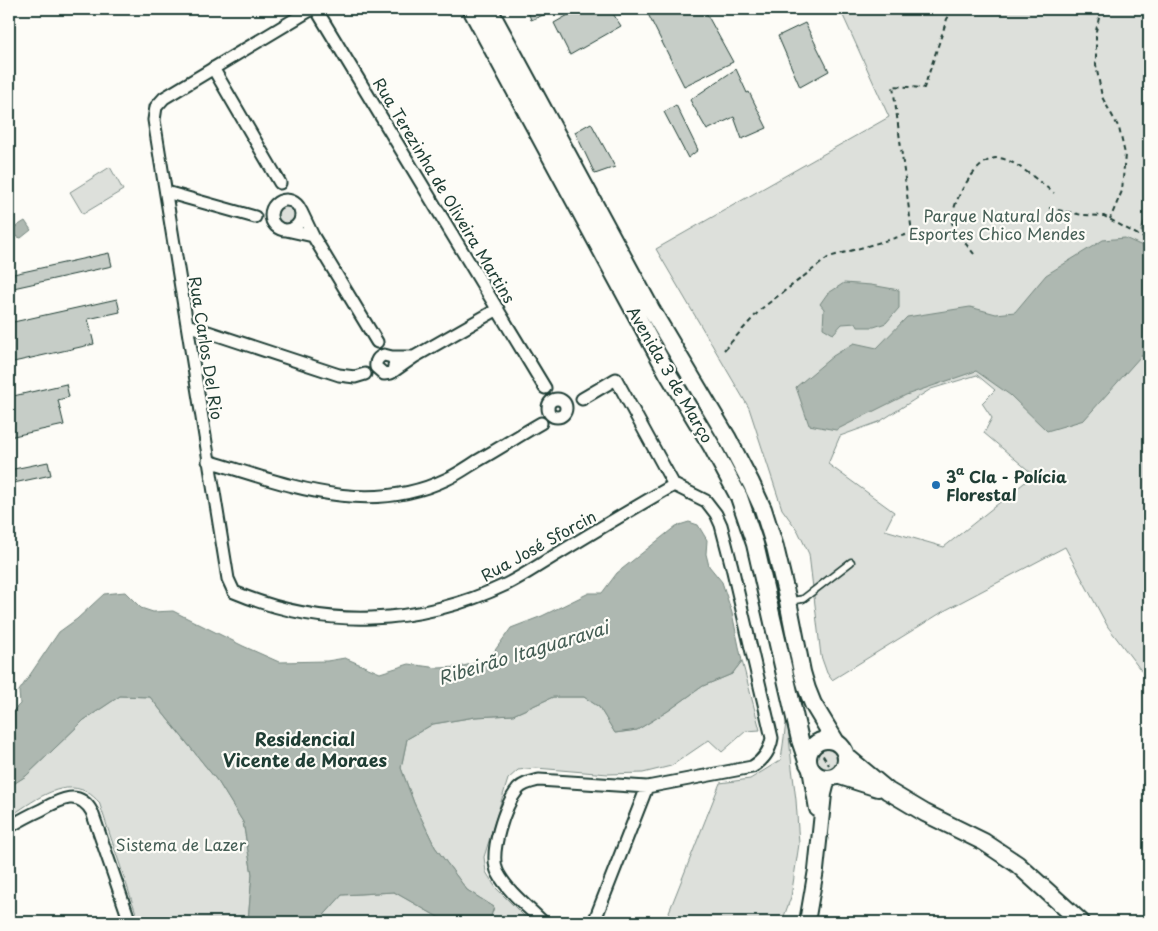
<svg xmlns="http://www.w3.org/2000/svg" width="1158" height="931" viewBox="0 0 1158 931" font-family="'Playpen Sans',sans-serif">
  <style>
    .green { fill: #dde0db; stroke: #7e8e88; fill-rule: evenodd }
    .water { fill: #aeb8b1; stroke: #75877f }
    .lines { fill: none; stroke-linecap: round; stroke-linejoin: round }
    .stream { stroke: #75877f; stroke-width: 3 }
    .building { fill: #c6cdc7; stroke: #1f3d34 }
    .service-casing { stroke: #1f3d34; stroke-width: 9 }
    .minor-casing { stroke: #1f3d34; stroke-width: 15 }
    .tertiary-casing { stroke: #1f3d34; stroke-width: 18 }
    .secondary-casing { stroke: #1f3d34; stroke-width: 20 }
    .path { stroke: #1f3d34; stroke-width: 2; stroke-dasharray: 5 4; stroke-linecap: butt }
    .service { stroke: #fdfcf7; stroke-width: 5.5 }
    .minor { stroke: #fdfcf7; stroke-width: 11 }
    .tertiary { stroke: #fdfcf7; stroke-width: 14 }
    .secondary { stroke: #fdfcf7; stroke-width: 16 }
    .poi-dot { fill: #1f6fb2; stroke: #fdfcf7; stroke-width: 2 }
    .labels { text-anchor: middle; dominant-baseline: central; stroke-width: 4.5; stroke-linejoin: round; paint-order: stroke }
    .street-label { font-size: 16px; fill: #1f3d34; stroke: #fdfcf7 }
    .park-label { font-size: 16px; fill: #455e55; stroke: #fdfcf7 }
    .poi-label { font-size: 16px; font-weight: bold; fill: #1f3d34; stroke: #fdfcf7; text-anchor: start }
    .water-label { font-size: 18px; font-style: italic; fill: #435c53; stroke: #fdfcf7 }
    .neighbourhood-label { font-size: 18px; font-weight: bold; fill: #1f3d34; stroke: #fdfcf7 }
  </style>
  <rect width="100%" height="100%" fill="#fdfcf7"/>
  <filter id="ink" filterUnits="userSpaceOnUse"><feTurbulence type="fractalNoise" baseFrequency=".02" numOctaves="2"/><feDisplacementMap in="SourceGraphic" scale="10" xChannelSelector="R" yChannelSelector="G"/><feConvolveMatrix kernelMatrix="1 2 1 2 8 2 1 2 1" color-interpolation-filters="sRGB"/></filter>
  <g filter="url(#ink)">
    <path class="green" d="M840,9H1149V681L1108,627L1065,547L944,611L832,680L827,673L821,656L809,554L798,531L782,509L749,408L656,249L889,117ZM977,375L995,390L982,403L992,418L984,433L1034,475L944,547L885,530L894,512L828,464L840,436L879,422L931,389Z
      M110,167L123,190L83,214L70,192Z
      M274 215a12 12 0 1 1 24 0a12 12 0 1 1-24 0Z
      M742,661L760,730L746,731L722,752L709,740L671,766L643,773L608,774L536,768L518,770L508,779L484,857L486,872L496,888L530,922H489L494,907L467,890L435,847L414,803L401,768L407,739L433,724L475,717L513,715L553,697H584L599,707L615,733L637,730L668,711L703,686L732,674Z
      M120,696L150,697L219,783L243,822L252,874L248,922H139L99,802C96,799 92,795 87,792C60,778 31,803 9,817V786L26,776L84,720Z
      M787,715L792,768L796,800L799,844L791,897L782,922H665L720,783L750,779L781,760Z
      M813 758a13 13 0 1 1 26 0a13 13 0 1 1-26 0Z
      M394,892L445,921L451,922H318L342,895Z"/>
    <path class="water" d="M25,221L31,230L21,238L15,236L9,239V231Z
      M1125,238L1149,249V347L1084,420L1047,431L1010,395L976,371L906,395L836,430L809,425L796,387L833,356L854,343L877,348L907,317L970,307L996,314L1015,312L1046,275L1103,240Z
      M844,283L871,285L899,290V308L886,323L874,327H858L856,323L842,324L833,334L823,328L824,309L820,304L827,294Z
      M689,522L698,525L707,540L706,554L709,566L722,582L732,613L742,661L732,674L703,686L668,711L637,730L615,733L599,707L584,697H553L513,715L475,717L433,724L407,739L401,768L414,803L435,847L467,890L494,907L489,922H451L445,921L394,892L342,895L318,922H248L252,874L243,822L219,783L150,697L120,696L84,720L26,776L9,787V715L20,704L19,691L59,632L77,619L104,594L125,592L141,608L153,612L173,611L243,646L279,662L327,661L345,658L380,673L409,664L438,668L459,667L488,660L511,628L542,616L589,593H602L617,573L676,526Z"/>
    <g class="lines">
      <path class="stream" d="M1142,231L1149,210"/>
    </g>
    <path class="building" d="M527,9H558L531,20Z
      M579,9H610L621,26L570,55L554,23Z
      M656,9H704L733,62L684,86L648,14Z
      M805,23L829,71L800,87L778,36Z
      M736,69L747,93L749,92L767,128L742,139L734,117L707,130L690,100Z
      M676,105L698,150L688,158L664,112Z
      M591,123L615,167L595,174L575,132Z
      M109,253L112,266L9,289V275Z
      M117,299L120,312L88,319L94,344L9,363V323Z
      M66,384L69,397L58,400L64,425L9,437V397Z
      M48,462L51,475L9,484V470Z"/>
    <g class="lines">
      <g class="service-casing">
        <path id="service" d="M790,601L803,599L851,562"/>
      </g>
      <g class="minor-casing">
        <path id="minor" d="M312,9L164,98L156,107L154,120L228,579L234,592C324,630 419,626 507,584C525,575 542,563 559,553C597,530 635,507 674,485
          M316,9L545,388
          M213,68L280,183
          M166,192L255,217
          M271 215a15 15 0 1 1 30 0a15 15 0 1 1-30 0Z
          M286,230L313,236L301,211
          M313,236L377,342
          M187,325L339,375L355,377L365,374
          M392,357H414L391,373L384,374L376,367C375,361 378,357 384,355L392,357L395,362L393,371
          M414,357L498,309
          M548 408a9 9 0 1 1 18 0a9 9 0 1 1-18 0Z
          M208,461C287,484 366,518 447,479C458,474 469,466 479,460C500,448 520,435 541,423
          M9,827C19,821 30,815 41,810C59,800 79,788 92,812L130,922
          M543,922C528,907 508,892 498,873C488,854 505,805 518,789C524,783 531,782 539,780L647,787L752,767C764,760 770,751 772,738L732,567L721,525L716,514L706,501L674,485L616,379L582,399
          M594,922L647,787"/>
      </g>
      <g class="tertiary-casing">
        <path id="tertiary" d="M810,769L817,809
          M807,922L816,870L824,794L828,778"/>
      </g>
      <g class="secondary-casing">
        <path id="secondary" d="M471,9L667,372L711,445L739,497L755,544L800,740L808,764
          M489,9L651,309L727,437L751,483L763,509L775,547L788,601L802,672L807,689L813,704L836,742
          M808 759a19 19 0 1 1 38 0a19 19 0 1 1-38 0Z
          M846,756L888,791L925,813L984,842L1017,864L1081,922
          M837,775L878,788"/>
      </g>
      <path class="path" d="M1101,9L1096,31V65L1102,97L1119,128L1125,154L1122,191L1110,219
        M1049,208L1082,215L1104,216L1149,241
        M974,254C968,246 953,230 952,222C951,203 975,160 996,158C1013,157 1040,183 1054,193
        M724,350L761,309L829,257L912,233L893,86L924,88L947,19L953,9
        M818,748L829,765"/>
      <use href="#service" class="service"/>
      <use href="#minor" class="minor"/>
      <use href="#tertiary" class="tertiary"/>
      <use href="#secondary" class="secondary"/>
    </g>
  </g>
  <circle class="poi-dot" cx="936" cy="485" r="5"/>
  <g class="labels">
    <g class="street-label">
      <text transform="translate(445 190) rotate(59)">Rua Terezinha de Oliveira Martins</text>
      <text transform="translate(207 348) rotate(81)">Rua Carlos Del Rio</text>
      <text transform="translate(671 374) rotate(60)">Avenida 3 de Março</text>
      <text transform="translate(538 545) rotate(-29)">Rua José Sforcin</text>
    </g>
    <g class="park-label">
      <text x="997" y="215">Parque Natural dos<tspan x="997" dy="18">Esportes Chico Mendes</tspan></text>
      <text x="181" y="844">Sistema de Lazer</text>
    </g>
    <g class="poi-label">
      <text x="946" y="476">3ª CIa - Polícia<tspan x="946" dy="18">Florestal</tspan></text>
    </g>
    <g class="water-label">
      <text transform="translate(523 652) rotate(-17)">Ribeirão Itaguaravai</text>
    </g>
    <g class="neighbourhood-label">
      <text x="305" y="738">Residencial<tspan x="305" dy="21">Vicente de Moraes</tspan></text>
    </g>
  </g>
  <rect width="1158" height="931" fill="none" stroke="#fdfcf7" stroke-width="30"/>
  <rect x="15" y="15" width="1128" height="901" fill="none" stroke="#1f3d34" stroke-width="2" filter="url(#ink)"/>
</svg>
